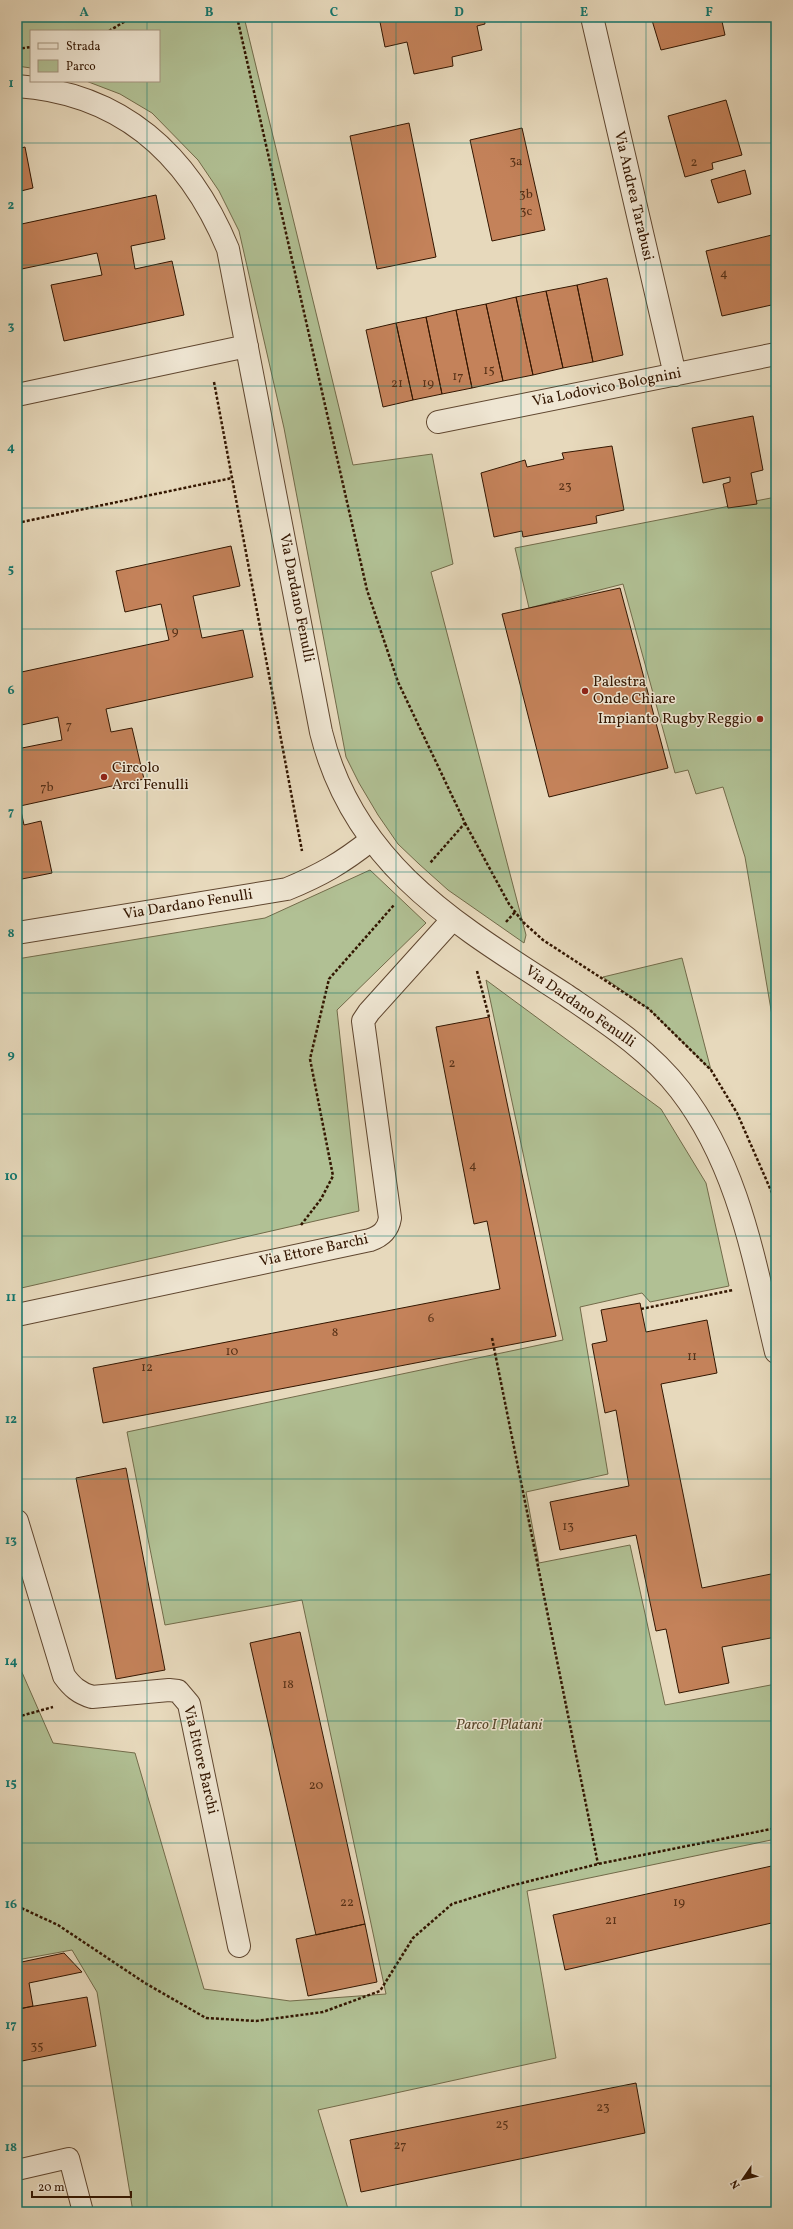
<svg xmlns="http://www.w3.org/2000/svg" width="793" height="2229" viewBox="0 0 793 2229" font-family="Vollkorn,serif">
  <style>
    .green { fill: #b1c094; stroke: #726b4a }
    .building { fill: #c4825a; stroke: #331601 }
    .lines { fill: none; stroke-linecap: round; stroke-linejoin: round }
    .lane-casing { stroke: #604730; stroke-width: 22 }
    .street-casing { stroke: #604730; stroke-width: 24 }
    .path { stroke: #331601; stroke-width: 2.5; stroke-dasharray: 3 2; stroke-linecap: butt }
    .lane { stroke: #efe6d3; stroke-width: 20 }
    .street { stroke: #efe6d3; stroke-width: 22 }
    .grid { fill: none; stroke: #0f766e; stroke-width: 1; stroke-opacity: 0.55 }
    .poi-dot { fill: #8f2418; stroke: #efe6d3; stroke-width: 1.5 }
    .labels { text-anchor: middle; dominant-baseline: central; stroke-width: 3; stroke-linejoin: round; paint-order: stroke }
    .number-label { font-size: 13px; fill: #573117 }
    .street-label { font-size: 15px; fill: #331601; stroke: #efe6d3 }
    .poi-label { font-size: 15px; fill: #331601; stroke: #efe6d3; text-anchor: start }
    .park-label { font-size: 15px; font-style: italic; fill: #59492d; stroke: #efe6d3 }
    .neatline { fill: none; stroke: #0f766e; stroke-width: 1.5 }
    .grid-label { font-size: 13px; text-anchor: middle; font-weight: bold; fill: #0f766e }
  </style>
  <rect width="100%" height="100%" fill="#e7d9bc"/>
  <filter id="stains"><feTurbulence type="fractalNoise" baseFrequency=".005" numOctaves="4"/><feColorMatrix values="0 0 0 0 .2 0 0 0 0 .09 0 0 0 0 .02 0 0 0 .5 -.17"/></filter>
  <radialGradient id="worn" r=".72"><stop offset=".6" stop-color="#630" stop-opacity="0"/><stop offset="1" stop-color="#630" stop-opacity=".3"/></radialGradient>
  <path class="green" d="M17,17H244L353,465L432,454L453,564L431,572L526,935L524,943L448,890L419,864L398,844L378,815L359,783L346,757L284,428L239,231L219,191L198,160L152,113L120,94L86,81H159V31H31V68L17,66Z
    M776,497V1039L745,857L723,787L696,794L688,770L675,773L623,584L529,608L515,548Z
    M370,870L426,923L337,1010L359,1211L17,1289V959L265,918Z
    M682,958L711,1070L649,1009L603,977Z
    M486,980L661,1109L706,1183L729,1286L650,1302L642,1293L580,1307L608,1474L526,1492L539,1563L630,1545L665,1705L776,1684V1839L527,1891L556,2058L318,2110L349,2212H133L97,1992L72,1950L17,1960V1661L53,1743L135,1753L204,1989L290,2001L386,1994L302,1600L165,1625L127,1432L563,1340Z"/>
  <path class="building" d="M379,17H484L485,24L477,26L482,50L452,57L453,66L414,74L407,42L385,47Z
    M651,17H721L725,35L661,50Z
    M726,100L742,155L712,163L713,169L685,177L668,116Z
    M409,123L436,257L377,269L350,136Z
    M522,128L545,230L492,241L470,140Z
    M25,147L33,188L17,192V149Z
    M745,170L751,194L718,203L711,180Z
    M156,195L165,239L131,246L135,269L172,261L184,315L64,341L51,285L102,275L97,253L17,270V225Z
    M776,234V304L722,316L706,251Z
    M607,278L623,355L593,362L577,285Z
    M577,285L593,362L563,368L546,291Z
    M546,291L563,368L533,375L516,297Z
    M516,297L533,375L503,381L486,304Z
    M486,304L503,381L472,388L456,310Z
    M456,310L472,388L442,394L426,317Z
    M426,317L442,394L413,400L396,323Z
    M396,323L413,400L383,407L366,330Z
    M753,416L763,470L751,473L757,504L728,508L723,484L730,482V477L703,483L692,428Z
    M612,446L624,510L596,516L597,523L523,537L522,531L494,537L481,473L525,460L527,467L564,459L562,453Z
    M231,546L240,586L193,596L202,638L243,630L253,677L106,709L111,732L132,728L144,779L20,806L24,825L41,821L52,873L17,880V749L62,740L58,717L17,726V673L169,640L161,604L125,612L116,571Z
    M620,588L668,768L549,797L502,614Z
    M489,1017L556,1336L103,1423L93,1368L500,1289L487,1221L474,1224L436,1027Z
    M640,1303L646,1332L707,1320L717,1373L661,1384L702,1588L771,1574L776,1599V1637L722,1647L729,1683L679,1693L666,1629L656,1631L636,1535L560,1550L550,1502L629,1486L616,1410L605,1413L592,1344L607,1341L601,1310Z
    M126,1468L165,1670L116,1679L76,1478Z
    M300,1632L365,1924L316,1935L250,1643Z
    M776,1865V1922L565,1970L553,1915Z
    M365,1924L377,1982L308,1996L296,1939Z
    M64,1953L82,1972L29,1983L33,2006L20,2009L17,1997V1963Z
    M87,1997L96,2046L17,2062V2009Z
    M636,2083L645,2133L361,2192L350,2140Z"/>
  <g class="lines">
    <g class="lane-casing">
      <path id="lane" d="M17,2170L69,2158L83,2212"/>
    </g>
    <g class="street-casing">
      <path id="street" d="M592,17L675,375
        M17,86C122,93 189,155 228,249L321,732C354,866 458,925 566,995C607,1023 649,1050 680,1090C739,1166 754,1261 776,1352
        M17,395L247,346
        M438,422L776,354
        M17,933L287,889C321,875 342,863 371,840
        M17,1315L370,1240C382,1236 388,1230 390,1218L363,1021L369,1012L452,920
        M17,1521L64,1676C72,1687 79,1693 92,1697L169,1690L178,1691L189,1704L239,1946"/>
    </g>
    <path class="path" d="M237,17L367,590L398,682L465,823L430,863
      M109,31L132,17
      M17,49L31,47
      M214,382L302,851
      M17,523L232,478
      M465,823L509,904L523,922L543,940L649,1009L711,1070L737,1113L776,1202
      M506,922L515,912
      M477,971L489,1017
      M301,1225L321,1199L333,1176L310,1059L329,979L394,905
      M641,1309L733,1290
      M492,1338L598,1864
      M17,1717L53,1707
      M17,1906L58,1925L145,1983L206,2018L256,2021L323,2012L380,1991L413,1938L452,1904L510,1886L598,1864L776,1828"/>
    <use href="#lane" class="lane"/>
    <use href="#street" class="street"/>
  </g>
  <path class="grid" d="M147,17V31M272,17V2212M396,17V2212M521,17V2212M646,17V2212M147,81V2212M17,143H776M17,265H776M17,386H776M17,508H776M17,629H776M17,750H776M17,872H776M17,993H776M17,1114H776M17,1236H776M17,1357H776M17,1479H776M17,1600H776M17,1721H776M17,1843H776M17,1964H776M17,2086H776"/>
  <g class="poi-dot">
    <circle cx="585" cy="691" r="4"/>
    <circle cx="760" cy="719" r="4"/>
    <circle cx="104" cy="777" r="4"/>
  </g>
  <g class="labels">
    <g class="number-label">
      <text x="516" y="162">3a</text>
      <text x="694" y="163">2</text>
      <text x="526" y="195">3b</text>
      <text x="526" y="212">3c</text>
      <text x="724" y="274">4</text>
      <text x="489" y="371">15</text>
      <text x="458" y="377">17</text>
      <text x="397" y="384">21</text>
      <text x="428" y="384">19</text>
      <text x="565" y="487">23</text>
      <text x="175" y="632">9</text>
      <text x="69" y="726">7</text>
      <text x="47" y="788">7b</text>
      <text x="452" y="1064">2</text>
      <text x="473" y="1166">4</text>
      <text x="431" y="1319">6</text>
      <text x="335" y="1333">8</text>
      <text x="232" y="1352">10</text>
      <text x="692" y="1357">11</text>
      <text x="147" y="1368">12</text>
      <text x="568" y="1527">13</text>
      <text x="288" y="1685">18</text>
      <text x="316" y="1786">20</text>
      <text x="347" y="1903">22</text>
      <text x="679" y="1903">19</text>
      <text x="611" y="1921">21</text>
      <text x="37" y="2047">35</text>
      <text x="603" y="2108">23</text>
      <text x="502" y="2125">25</text>
      <text x="400" y="2146">27</text>
    </g>
    <g class="street-label">
      <text transform="translate(633 196) rotate(77)">Via Andrea Tarabusi</text>
      <text transform="translate(607 388) rotate(-11)">Via Lodovico Bolognini</text>
      <text transform="translate(296 598) rotate(79)">Via Dardano Fenulli</text>
      <text transform="translate(188 905) rotate(-9)">Via Dardano Fenulli</text>
      <text transform="translate(580 1007) rotate(35)">Via Dardano Fenulli</text>
      <text transform="translate(314 1251) rotate(-12)">Via Ettore Barchi</text>
      <text transform="translate(200 1760) rotate(77)">Via Ettore Barchi</text>
    </g>
    <g class="poi-label">
      <text x="593" y="682">Palestra<tspan x="593" dy="17">Onde Chiare</tspan></text>
      <text x="752" y="719" text-anchor="end">Impianto Rugby Reggio</text>
      <text x="112" y="768">Circolo<tspan x="112" dy="17">Arci Fenulli</tspan></text>
    </g>
    <g class="park-label">
      <text x="499" y="1725">Parco I Platani</text>
    </g>
  </g>
  <rect width="793" height="2229" fill="none" stroke="#e7d9bc" stroke-width="44"/>
  <rect x="30" y="30" width="130" height="52" fill="#efe6d3" stroke="#a4937f"/>
  <rect x="38" y="43" width="20" height="6" fill="#efe6d3" stroke="#a4937f"/>
  <text x="66" y="50" font-size="12" fill="#331601">Strada</text>
  <rect x="38" y="60" width="20" height="12" fill="#b1c094" stroke="#a4937f"/>
  <text x="66" y="70" font-size="12" fill="#331601">Parco</text>
  <g transform="translate(743 2179) rotate(236)" stroke="#efe6d3" stroke-width="3" paint-order="stroke">
  <path d="M0-3L7 15L0 10L-7 15Z" fill="#331601"/>
  <text y="-6" font-size="11" font-weight="bold" text-anchor="middle" fill="#331601">N</text>
  </g>
  <path d="M32 2191v6h99v-6" fill="none" stroke="#331601" stroke-width="2"/>
  <text x="38" y="2191" font-size="12" fill="#331601" stroke="#efe6d3" stroke-width="3" paint-order="stroke">20 m</text>
  <rect x="22" y="22" width="749" height="2185" class="neatline"/>
  <g class="grid-label">
    <text x="84" y="16">A</text>
    <text x="209" y="16">B</text>
    <text x="334" y="16">C</text>
    <text x="459" y="16">D</text>
    <text x="584" y="16">E</text>
    <text x="709" y="16">F</text>
    <text x="11" y="87">1</text>
    <text x="11" y="209">2</text>
    <text x="11" y="330">3</text>
    <text x="11" y="451">4</text>
    <text x="11" y="573">5</text>
    <text x="11" y="694">6</text>
    <text x="11" y="816">7</text>
    <text x="11" y="937">8</text>
    <text x="11" y="1058">9</text>
    <text x="11" y="1180">10</text>
    <text x="11" y="1301">11</text>
    <text x="11" y="1423">12</text>
    <text x="11" y="1544">13</text>
    <text x="11" y="1665">14</text>
    <text x="11" y="1787">15</text>
    <text x="11" y="1908">16</text>
    <text x="11" y="2029">17</text>
    <text x="11" y="2151">18</text>
  </g>
  <rect width="100%" height="100%" filter="url(#stains)"/>
  <rect width="100%" height="100%" fill="url(#worn)"/>
</svg>
